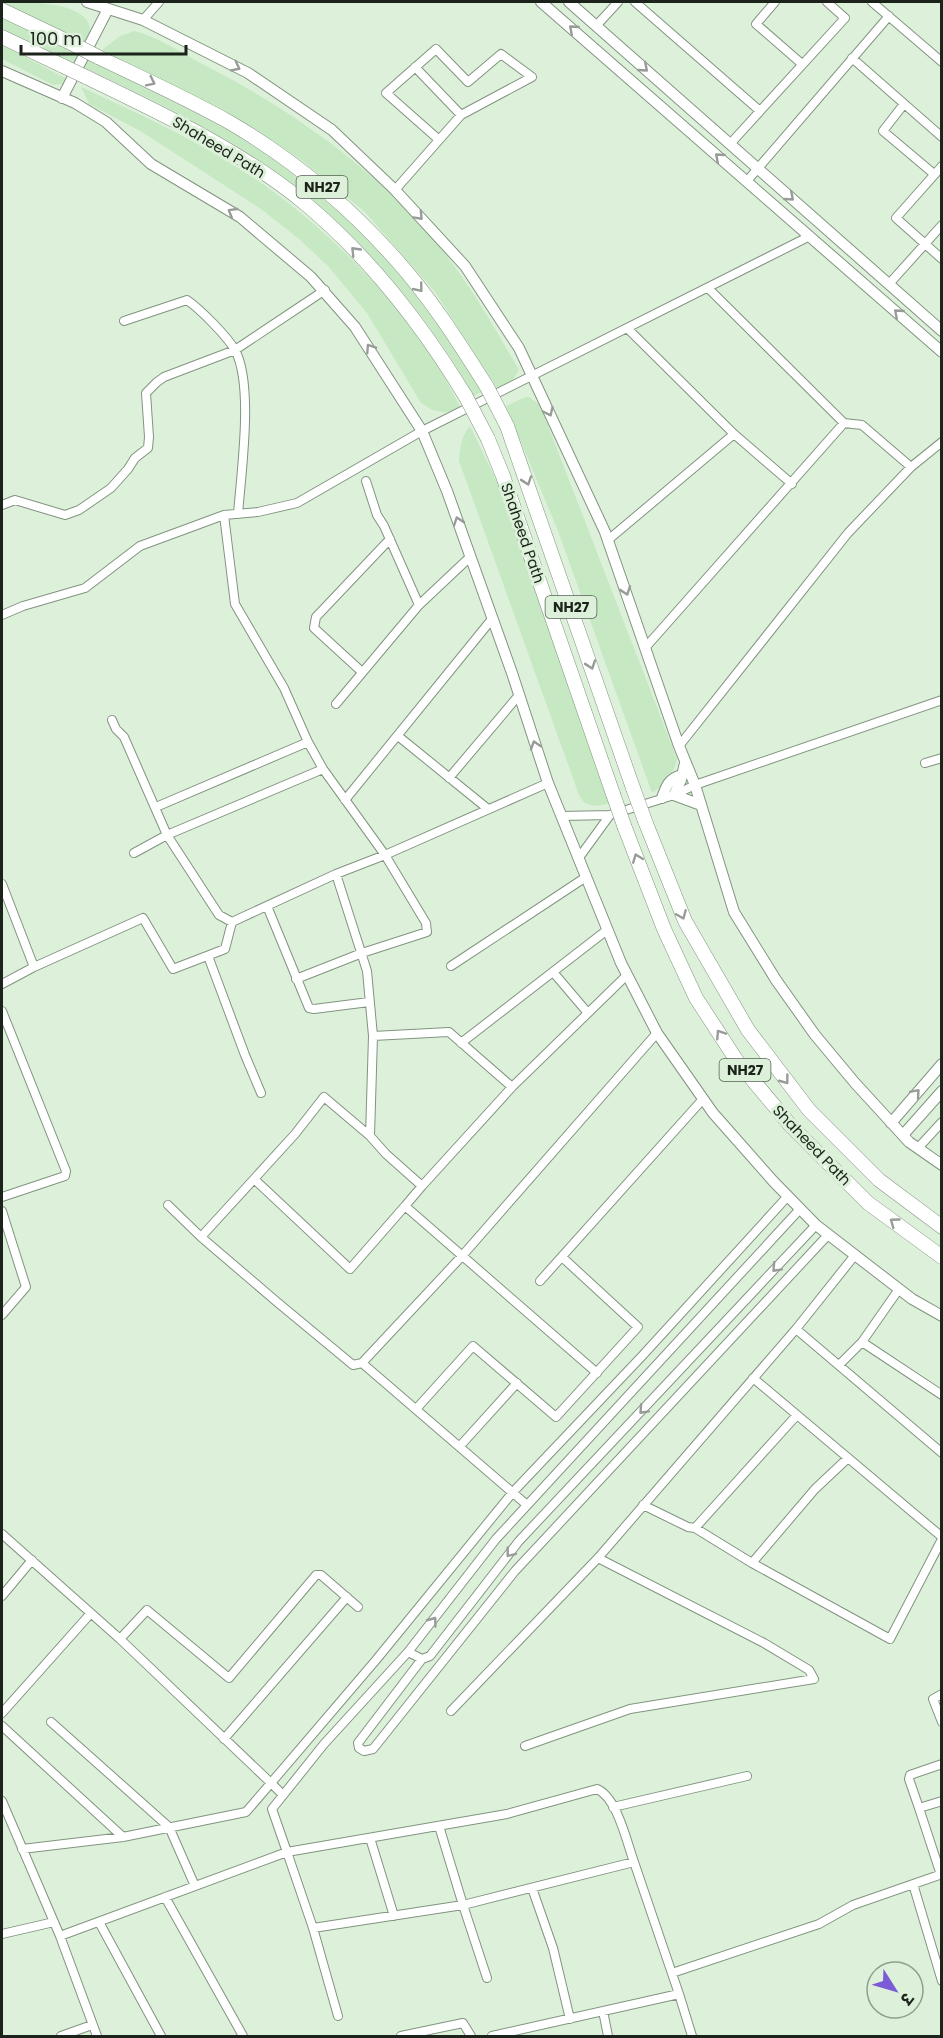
<svg xmlns="http://www.w3.org/2000/svg" width="943" height="2038" viewBox="0 0 943 2038" font-family="Poppins,'Noto Sans Devanagari',sans-serif">
  <style>
    .green { fill: #c6e8c2 }
    .lines { fill: none; stroke-linecap: round; stroke-linejoin: round }
    .minor-casing { stroke: #829480; stroke-width: 10 }
    .tertiary-casing { stroke: #829480; stroke-width: 12 }
    .trunk-casing { stroke: #829480; stroke-width: 15 }
    .minor { stroke: #fff; stroke-width: 8 }
    .tertiary { stroke: #fff; stroke-width: 10 }
    .trunk { stroke: #fff; stroke-width: 14 }
    .trunk-bridge-casing { stroke: #829480; stroke-width: 15; stroke-linecap: butt }
    .trunk-bridge { stroke: #fff; stroke-width: 14 }
    .oneway { stroke: #989c98 }
    .labels { text-anchor: middle; dominant-baseline: central; stroke-width: 6; stroke-linejoin: round; paint-order: stroke }
    .shield { fill: #ddf1da; stroke: #556154; stroke-width: 1.5 }
    .shield-label { font-size: 14px; font-weight: bold; fill: #1b231a }
    .street-label { font-size: 15px; fill: #1b231a; stroke: #ddf1da }
  </style>
  <rect width="100%" height="100%" fill="#ddf1da"/>
  <path class="green" d="M2,2C28,2 105,0 88,43L2,4Z
    M2,18L220,123L249,141L294,175L346,218L374,243L421,301L470,371L481,392L474,396C419,299 340,213 245,152C169,104 83,68 2,29Z
    M134,31C157,36 190,58 212,69C293,111 379,172 437,244C469,282 494,327 519,370L512,381L499,391L435,292L364,211L300,159L272,140L214,107L102,50L120,36Z
    M2,45L69,80L63,84L53,85L2,59Z
    M81,87C139,114 198,140 251,176C313,217 374,277 419,336C435,358 448,383 460,407C445,415 435,413 421,403L367,313L328,266L299,239L261,209L142,132L89,104Z
    M526,397H529L540,405L677,759C674,774 665,785 652,793L558,531L506,406Z
    M470,426L502,492L612,802C600,807 585,809 579,795L459,461C460,446 461,437 470,426Z"/>
  <g class="lines">
    <g class="minor-casing">
      <path id="minor" d="M635,2L760,111
        M775,2L756,24L802,64
        M872,2L942,62
        M143,20L159,2
        M596,26L618,2
        M852,58L942,137
        M415,67L461,115
        M904,104L883,131L934,174
        M730,144L845,18L827,2
        M942,166L896,218L942,259
        M747,181L889,16
        M395,190L461,115L532,77L501,54L468,82L436,49L386,93L438,139
        M889,284L942,225
        M708,288L844,423L862,425L911,467
        M124,321L187,300C200,309 227,336 235,350C254,385 241,473 238,514
        M627,328L734,434L792,484
        M366,481L377,515L384,526L419,605
        M2,505L15,500L65,515L79,510L111,488L128,469L135,458L148,448L149,437L146,393L157,382L164,377L235,350L325,290
        M608,540L734,434
        M2,615L23,606L85,588L140,546L224,515
        M645,648L844,423
        M362,672L314,628L316,617L390,539
        M336,704L419,605L470,557
        M112,720L116,729L124,737L167,835L219,915L232,922
        M398,736L488,809
        M679,746L848,533L911,467L942,442
        M925,763L942,758
        M449,778L519,695
        M548,783L385,855L323,769L308,742L284,688L235,604L224,515L258,512L297,503L422,431L810,236
        M345,800L492,619
        M156,807L308,742
        M561,816L610,815L674,795L695,785L942,700
        M134,853L167,835L323,769
        M578,859L610,815
        M336,874L367,971L373,1036L370,1136
        M2,884L34,967
        M267,906L309,1008L314,1009L369,1002
        M208,956L245,1055L261,1093
        M451,966L586,877
        M553,972L587,1012
        M2,984L34,967L143,918L173,969L225,949L232,922L336,874L385,855L426,923L427,932L362,953L296,979
        M2,1011L66,1171L65,1176L2,1197
        M373,1036L449,1032L512,1087
        M461,1043L607,930
        M918,1148L942,1122
        M254,1179L295,1134L324,1097L370,1136L386,1154L422,1186L405,1206
        M422,1186L512,1087L627,975
        M168,1205L201,1237L254,1179L350,1269L405,1206L597,1373
        M800,1209L496,1539L408,1652L422,1659L430,1656L519,1541L816,1225
        M2,1211L26,1287L2,1315
        M201,1237L277,1302L353,1365L362,1363L462,1256L657,1033
        M540,1281L703,1099
        M796,1329L942,1453
        M862,1342L942,1395
        M362,1363L527,1505
        M839,1365L862,1342L899,1289
        M753,1378L942,1537
        M417,1408L473,1346L556,1417L638,1327L562,1257
        M460,1446L517,1383
        M643,1505L688,1527L695,1528L752,1563L815,1489L848,1458
        M695,1528L797,1415
        M2,1534L120,1639L271,1783L246,1812L123,1837L22,1849
        M752,1563L890,1639L942,1539
        M2,1596L32,1560
        M120,1639L147,1610L229,1678L316,1575H321L358,1607
        M422,1659L358,1743L359,1748L364,1751L373,1749L515,1571L828,1235
        M942,1694L933,1699L942,1722
        M451,1711L598,1558L796,1329L855,1255
        M2,1713L91,1613
        M51,1722L169,1827L195,1886
        M2,1726L123,1837
        M224,1739L347,1597
        M525,1746L630,1709L814,1679L809,1670L764,1643L598,1558
        M283,1795L271,1783L376,1660L513,1492L643,1355L788,1196
        M2,1801L60,1936L97,2036
        M613,1807L747,1776
        M919,1808L909,1779L910,1775L942,1764
        M370,1838L394,1916
        M941,1875L919,1808L942,1801
        M913,1884L942,1981
        M532,1888L553,1948L570,2019
        M165,1897L243,2036
        M99,1922L161,2036
        M313,1928L463,1905L439,1826
        M2,1934L54,1922
        M60,1936L287,1852L272,1809L324,1744L408,1652
        M672,1973L819,1924L853,1905L942,1874
        M487,1978L463,1905L634,1862L679,1994
        M603,2011L608,2036
        M338,2016L313,1928L287,1852L507,1814L597,1789C617,1797 627,1843 634,1862
        M61,2036L92,2025
        M401,2036L463,2023L471,2036
        M492,2036L679,1994L692,2036"/>
    </g>
    <g class="tertiary-casing">
      <path id="tertiary" d="M87,2L143,20L248,73L332,130L395,190L465,266L519,348L605,532L679,746L695,785L734,912L776,980L815,1035L855,1083L909,1142L942,1165
        M541,2L942,352
        M569,2L942,331
        M2,71L75,103L106,122L151,164L240,217L311,277L355,327L422,431L447,491L512,673L548,783L621,963L657,1033L713,1113L773,1181L816,1225L912,1299L942,1316
        M62,98L108,9
        M685,763L681,780L674,795L701,805
        M662,798C666,786 669,778 682,775
        M891,1123L942,1064
        M903,1135L942,1091"/>
    </g>
    <g class="trunk-casing">
      <path id="trunk" d="M2,10L75,45
        M2,37L63,66
        M98,57C142,78 186,98 229,122C289,157 344,202 391,254C428,294 458,341 487,387
        M86,77C162,114 241,150 307,205C371,259 423,326 466,397
        M507,426L633,788
        M488,439L503,476L613,794
        M645,821L685,921L748,1030L809,1110L879,1180L942,1227
        M625,828L664,929L696,998L737,1061L791,1126L868,1203L942,1257"/>
    </g>
    <use href="#minor" class="minor"/>
    <use href="#tertiary" class="tertiary"/>
    <use href="#trunk" class="trunk"/>
    <g class="trunk-bridge-casing">
      <path id="trunk-bridge" d="M75,45L98,57
        M63,66L86,77
        M487,387L507,426
        M466,397L488,439
        M633,788L645,821
        M613,794L625,828"/>
    </g>
    <use href="#trunk-bridge" class="trunk-bridge"/>
  </g>
  <defs><path id="oneway-chevron" d="M-2-3.5L2.5 0L-2 3.5" fill="none" stroke-width="1.6" stroke-linecap="round" stroke-linejoin="round" transform="scale(1.5)"/></defs>
  <g class="oneway">
    <use href="#oneway-chevron" transform="translate(573 29) rotate(-139)"/>
    <use href="#oneway-chevron" transform="translate(236 67) rotate(27)"/>
    <use href="#oneway-chevron" transform="translate(644 68) rotate(41)"/>
    <use href="#oneway-chevron" transform="translate(151 82) rotate(26)"/>
    <use href="#oneway-chevron" transform="translate(719 157) rotate(-139)"/>
    <use href="#oneway-chevron" transform="translate(790 197) rotate(41)"/>
    <use href="#oneway-chevron" transform="translate(232 212) rotate(-149)"/>
    <use href="#oneway-chevron" transform="translate(419 216) rotate(47)"/>
    <use href="#oneway-chevron" transform="translate(355 251) rotate(-134)"/>
    <use href="#oneway-chevron" transform="translate(419 288) rotate(51)"/>
    <use href="#oneway-chevron" transform="translate(898 313) rotate(-139)"/>
    <use href="#oneway-chevron" transform="translate(370 348) rotate(-123)"/>
    <use href="#oneway-chevron" transform="translate(549 412) rotate(65)"/>
    <use href="#oneway-chevron" transform="translate(527 481) rotate(71)"/>
    <use href="#oneway-chevron" transform="translate(458 521) rotate(-109)"/>
    <use href="#oneway-chevron" transform="translate(626 591) rotate(71)"/>
    <use href="#oneway-chevron" transform="translate(591 665) rotate(71)"/>
    <use href="#oneway-chevron" transform="translate(535 745) rotate(-108)"/>
    <use href="#oneway-chevron" transform="translate(637 858) rotate(-111)"/>
    <use href="#oneway-chevron" transform="translate(682 915) rotate(67)"/>
    <use href="#oneway-chevron" transform="translate(720 1034) rotate(-123)"/>
    <use href="#oneway-chevron" transform="translate(785 1080) rotate(53)"/>
    <use href="#oneway-chevron" transform="translate(916 1093) rotate(-49)"/>
    <use href="#oneway-chevron" transform="translate(894 1222) rotate(-144)"/>
    <use href="#oneway-chevron" transform="translate(776 1268) rotate(133)"/>
    <use href="#oneway-chevron" transform="translate(643 1410) rotate(133)"/>
    <use href="#oneway-chevron" transform="translate(510 1553) rotate(128)"/>
    <use href="#oneway-chevron" transform="translate(433 1621) rotate(-53)"/>
  </g>
  <g class="labels">
    <g class="shield">
      <rect x="296.5" y="176" width="51" height="22" rx="4.5"/>
      <rect x="545.5" y="596" width="51" height="22" rx="4.5"/>
      <rect x="719.5" y="1059" width="51" height="22" rx="4.5"/>
    </g>
    <g class="shield-label">
      <text x="322" y="187">NH27</text>
      <text x="571" y="607">NH27</text>
      <text x="745" y="1070">NH27</text>
    </g>
    <g class="street-label">
      <text transform="translate(219 147) rotate(31)">Shaheed Path</text>
      <text transform="translate(523 533) rotate(71)">Shaheed Path</text>
      <text transform="translate(812 1145) rotate(46)">Shaheed Path</text>
    </g>
  </g>
  <rect width="943" height="2038" fill="none" stroke="#1b231a" stroke-width="6"/>
  <g transform="translate(895 1990) rotate(127)"><circle r="28" fill="#ddf1da" stroke="#8f9f8d" stroke-width="1.5"/>
  <path d="M0-4.5L10 22L0 15L-10 22Z" fill="#7c5cd6"/>
  <text y="-9" font-size="16" font-weight="bold" text-anchor="middle" fill="#1b231a">उ</text>
  </g>
  <path d="M21 45v9h165v-9" fill="none" stroke="#1b231a" stroke-width="3"/>
  <text x="30" y="45" font-size="18" fill="#1b231a" stroke="#ddf1da" stroke-width="4.5" paint-order="stroke">100 m</text>
</svg>
